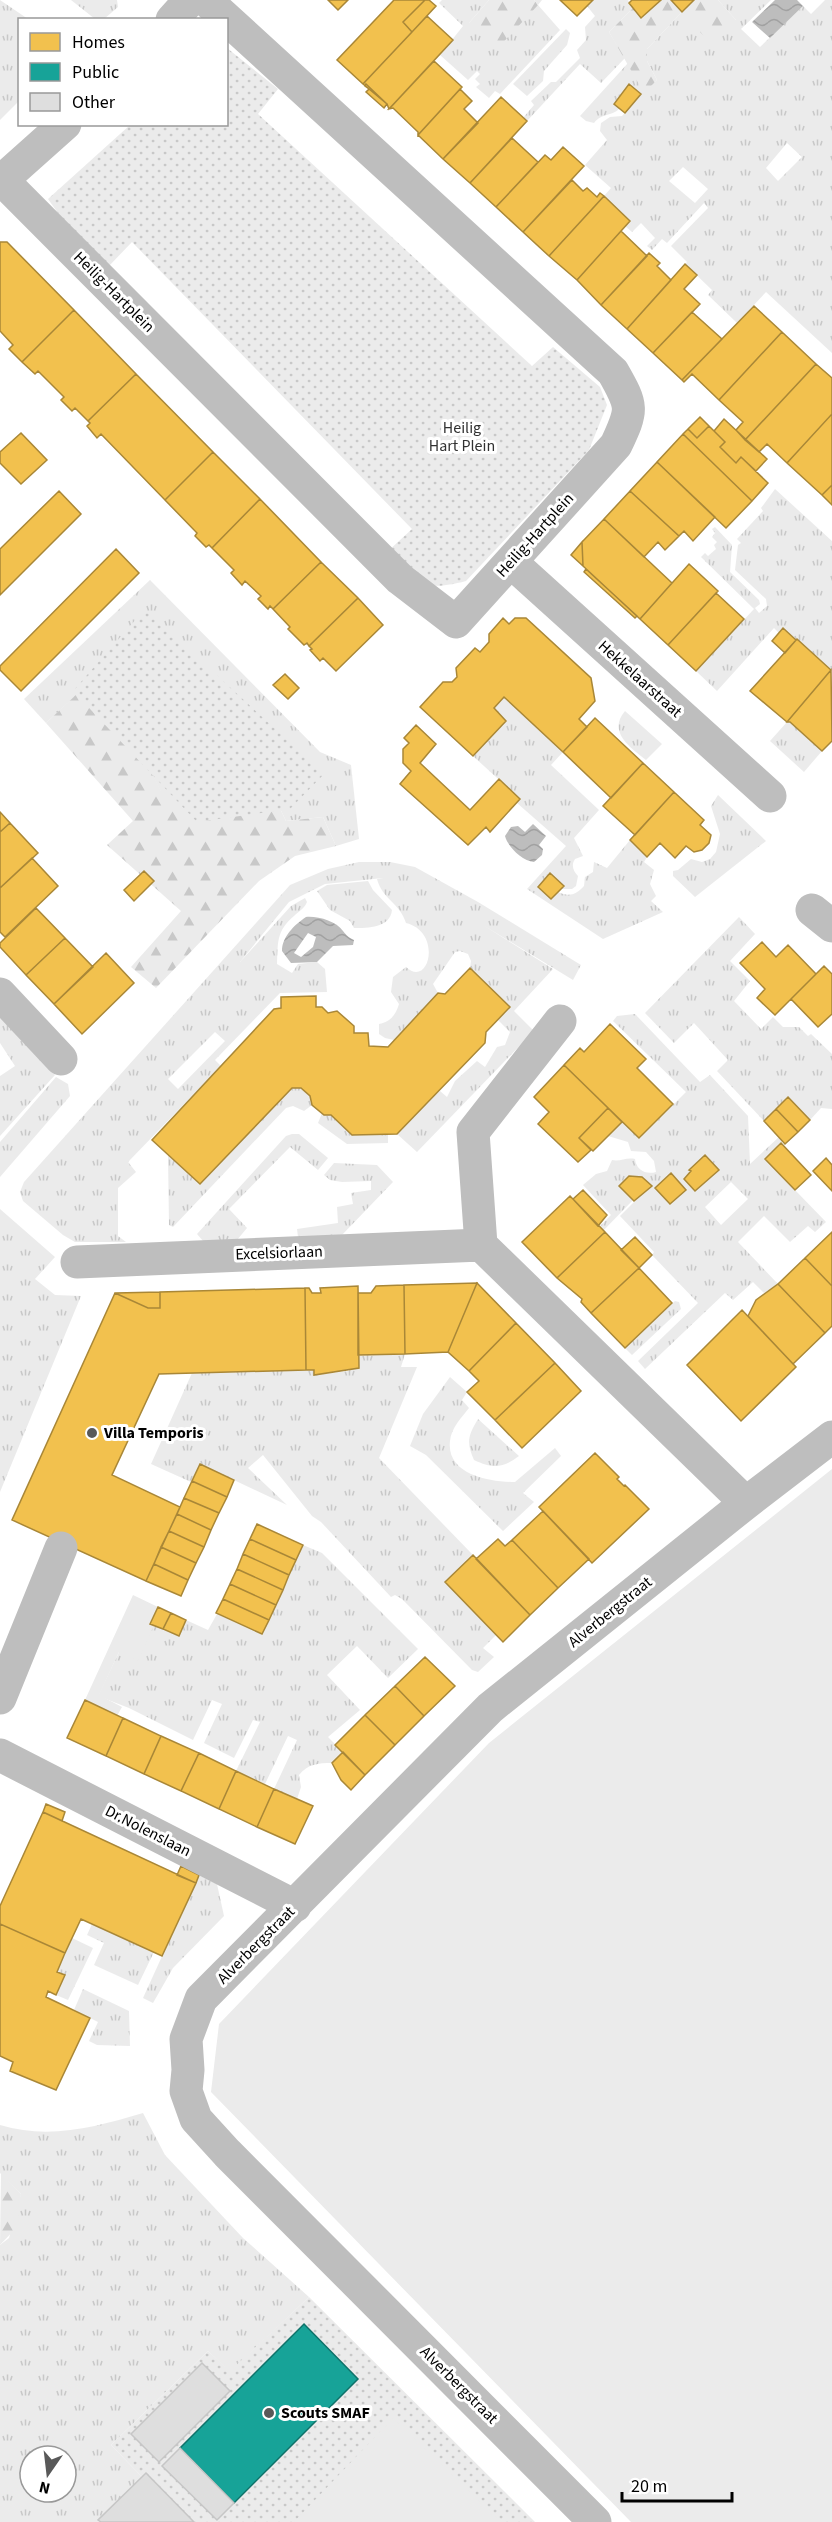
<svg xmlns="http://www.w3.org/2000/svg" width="832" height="2522" viewBox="0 0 832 2522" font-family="'Source Sans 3',sans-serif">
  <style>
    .grass { fill: url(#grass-tufts); fill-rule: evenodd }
    .forest { fill: url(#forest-firs) }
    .park { fill: url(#park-dots) }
    .garden { fill: #ebebeb }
    .water { fill: url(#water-waves); fill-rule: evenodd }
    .homes { fill: #f2c14e; stroke: #a98737; stroke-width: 1.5 }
    .public { fill: #17a398; stroke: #10726a; stroke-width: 1.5 }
    .building { fill: #dedede; stroke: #c6c6c6; stroke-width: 1.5 }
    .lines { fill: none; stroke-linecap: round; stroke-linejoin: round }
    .minor { stroke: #bebebe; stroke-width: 33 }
    .poi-dot { fill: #595959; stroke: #fff; stroke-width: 2 }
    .labels { text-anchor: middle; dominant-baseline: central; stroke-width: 6; stroke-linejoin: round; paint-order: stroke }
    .street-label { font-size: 16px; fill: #000; stroke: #fff }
    .park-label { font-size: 16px; fill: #313131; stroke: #fff }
    .poi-label { font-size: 16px; font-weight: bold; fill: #000; stroke: #fff; text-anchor: start }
  </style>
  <defs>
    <pattern id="grass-tufts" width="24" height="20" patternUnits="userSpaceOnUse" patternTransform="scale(1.5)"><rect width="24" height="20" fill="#ebebeb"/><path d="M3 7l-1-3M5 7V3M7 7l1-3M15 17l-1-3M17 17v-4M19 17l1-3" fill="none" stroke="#c8c8c8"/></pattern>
    <pattern id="forest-firs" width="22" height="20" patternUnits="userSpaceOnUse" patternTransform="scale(1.5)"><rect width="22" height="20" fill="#ebebeb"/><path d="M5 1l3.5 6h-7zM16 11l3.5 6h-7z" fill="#c8c8c8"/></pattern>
    <pattern id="park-dots" width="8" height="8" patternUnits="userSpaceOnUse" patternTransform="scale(1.5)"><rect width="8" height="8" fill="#ebebeb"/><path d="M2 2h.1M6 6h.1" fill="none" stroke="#c8c8c8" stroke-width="1.8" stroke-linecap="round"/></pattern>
    <pattern id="water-waves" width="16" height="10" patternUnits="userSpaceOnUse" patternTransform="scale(1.5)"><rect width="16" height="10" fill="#bdbdbd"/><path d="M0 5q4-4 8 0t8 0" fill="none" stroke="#a1a1a1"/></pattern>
  </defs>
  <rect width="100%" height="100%" fill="#fff"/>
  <path class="grass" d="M0,0L28,19L20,20L19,101L0,120Z
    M71,0H117L118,7L104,19H95Z
    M442,0H489L469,23L538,5L534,0H542L538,5L560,30L500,94L495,91L489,98L476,87L480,84L475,79L480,74L477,71L468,80L440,55L463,26L439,3Z
    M593,0H628L633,8L609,32L625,58L601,83L580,64L527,121L523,118L534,105L531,101L551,82H556L580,58L577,50L586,40L585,27L595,16L587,6Z
    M718,0H771L741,29L760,47L803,6L811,14L825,0H832V353L766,292L737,323L708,295L712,290L685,264L687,262L671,246L708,208L704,203L667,243L662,239L652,250L647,246L655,238L641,223L632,232L625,226L630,221L604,196L611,188L585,165L607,140L600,131L601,123L610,117L622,116L641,94L629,85L614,103L620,108C612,117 603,112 594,123L586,121L580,116L628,63L644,92L657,80L647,61V49L682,12L736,20ZM787,143L802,157L778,181L766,168ZM683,167L708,189L695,203L669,181Z
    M566,29L570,33L567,45L544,71L543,81L527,96L513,84Z
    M775,489L832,541V671L784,629L779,633L774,628L717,691L696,671L754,609L701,557L705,553L708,556L716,549L714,545L717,542L712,537L715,533L712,529L715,527L732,545L730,572L759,600L760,604L755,608L759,613L767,606L766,599L735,570L738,545L741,543L737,539L763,511L761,508Z
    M150,580L320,752L351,765L359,839L336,846L323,817L286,821L270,788L161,792L116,701L94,679L46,723L24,699Z
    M504,697L563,752L551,765L599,810L574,838L583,856L575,859C571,865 573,871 578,876L576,886L572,889H561L564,886L538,888L551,899L558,892C569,897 576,895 584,886L585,877L593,872L594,862L607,868L630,840L647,857L644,862L654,870L650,884L656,896L651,901L663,912L603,939L527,889L566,846L517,803L520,799L473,756L506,721L494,708Z
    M625,711L662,744L646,760C631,748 607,732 625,711Z
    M787,722H790L822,751L804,772L770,741Z
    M718,795L766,841L695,897L673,876V871L678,870L691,859L702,862L710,859L716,852L720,834L711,806Z
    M359,862H390L415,867L478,902L581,965L573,980L483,925L553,969L514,1011L534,1031L417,1152L397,1134L433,1096L440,1091L447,1097L455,1081L477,1061L485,1067L497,1047L505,1045L510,1032L498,1020L510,1007L470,968L471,961L468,954L460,951L455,952L433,984L438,993L394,1040L385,1038L379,1034V1024C391,1022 396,1014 399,1004L391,992L393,977L406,967C429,989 443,932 406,923C400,903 382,899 377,879L383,878L325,884L289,902L240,962L291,906L305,898L307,902C304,909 299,911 294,916C276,931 278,943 277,964L292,973L298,964L317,962L325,969L327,992L280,993L215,1060L221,1066L128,1162L136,1172L118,1188V1236L126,1242H75L63,1235L23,1201L20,1192L24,1182L290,885L328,869ZM215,1032L225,1041L178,1089L168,1079Z
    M368,881L373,890L392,910C390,928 368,928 354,928L350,921L330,910L317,891L327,885Z
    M739,917L755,934L730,961L750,981L734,1001L761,1029L773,1017L783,1027H799L808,1036L811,1034L832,1054V1109L821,1108L810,1120L788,1097L764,1121L717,1071L728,1060L694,1023L674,1043L645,1013Z
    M635,1014L700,1082L710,1075L748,1116L750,1164L779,1137L783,1141L765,1159L826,1222L815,1232L808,1226L790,1242L764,1216L738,1242L778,1284L764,1293L753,1282L733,1300L725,1293L645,1369L638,1361L698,1303L652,1255L654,1252L620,1216L651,1185L642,1177L629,1176L619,1186L633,1200L603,1231L599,1227L611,1215L583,1185L596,1174L607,1171L612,1160C620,1162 626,1157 635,1159C636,1170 646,1175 656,1172L654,1161L646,1152L631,1151L628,1142L608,1136L622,1122L640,1138L686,1092L613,1021L617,1016ZM731,1182L748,1199L721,1225L705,1207Z
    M0,1017L55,1075L0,1136V1076L15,1066L0,1043Z
    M56,1077L68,1084L70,1096L0,1177V1142Z
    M292,1088H301L310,1096L312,1105L304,1111L293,1106L286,1108L173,1227L169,1225L168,1155L200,1184Z
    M322,1113L331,1115L352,1135L388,1134V1143L347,1144L318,1123Z
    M292,1134H299L328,1158L318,1170L290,1147L229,1209L247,1228L237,1240L203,1241L197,1234L286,1136Z
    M334,1163L377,1165L393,1182L341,1236L298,1237L297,1229L338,1223L337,1207L353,1204L351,1193L371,1190V1181L342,1182L330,1180L324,1175Z
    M0,1209L55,1257L35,1279L55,1295L81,1296L0,1492Z
    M675,1301L679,1302L681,1309L632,1355L625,1348Z
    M405,1354L401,1367H417L379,1458L473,1555L445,1582L496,1635L483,1648L494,1657L478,1672L472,1670L402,1599L395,1595L391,1597L321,1522L312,1516L263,1455L248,1468L287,1505L200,1464L191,1482L151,1464L192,1373L314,1370V1375L349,1371L358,1355Z
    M450,1377L467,1392L462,1400L469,1408C462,1417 451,1428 450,1441C446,1475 491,1482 515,1482L555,1448L561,1456L523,1493L534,1502L503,1531L426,1455L410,1446L423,1414Z
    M478,1419L519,1456C503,1468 493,1469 474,1460C466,1442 468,1436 478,1419Z
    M303,1545L322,1553L418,1649L388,1678L357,1646L327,1675L360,1710L328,1737L343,1752L332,1763C318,1763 308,1764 299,1775L301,1787L297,1799L274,1789L297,1740L288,1736L265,1784L236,1771L260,1722L253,1720L234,1758L204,1743L222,1704L212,1700L193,1740L129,1708L98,1696L119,1652L154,1625L178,1636L186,1620L208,1630L217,1614L262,1634Z
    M199,1875L217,1884L224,1916L173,1968L153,2003L143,1998Z
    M92,1924L154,1952L138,1985L94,1965L104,1943L87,1935Z
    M72,1938L93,1948L68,2000L56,1995L65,1975L57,1972Z
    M83,1989L129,2011L130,2046L97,2045L89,2041L98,2022L74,2010Z
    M143,2113L165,2155L243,2238L309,2297L230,2372L208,2351L111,2445L186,2522H0V2245L9,2238L21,2194L0,2173V2125C49,2140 96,2127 143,2113ZM30,2456H66V2492H30Z"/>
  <path class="forest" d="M489,0H534L538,5L497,49L469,23Z
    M661,0H671L682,12L694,0H718L736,20L711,44L682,12L647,49V61L657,80L644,93L609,32L633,8L642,18Z
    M94,678L116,701L161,791L270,788L286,821L323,817L336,846L295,856L259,881L156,988L131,967L181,911L107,845L133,821L46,723Z
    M1,2173L21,2194L17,2227L0,2245Z"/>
  <path class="park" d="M227,48L278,89L258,114L532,366L553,347L600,387L607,405L589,450L466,581C420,593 419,582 386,553L412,529L132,242L109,266L68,227L48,199L130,125L226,124Z
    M145,609L324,774L290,809L197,822L73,691Z
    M309,2297L535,2522H186L111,2445L208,2351L230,2371Z"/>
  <path class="garden" d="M832,1469V2522H631L211,2092L219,2024L489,1743Z
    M133,1595L158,1607L150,1623L154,1625L138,1661L119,1652L99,1695L122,1707L117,1716L85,1700Z
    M393,2418L501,2522H294Z"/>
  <path class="water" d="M775,0H797L803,6L770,38L752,22Z
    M533,824L546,836L539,845L543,849L542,855L534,862C522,861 508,847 505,836L511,827L518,826L525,832Z
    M306,917C318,916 336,921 343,931C347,936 348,937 354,940L353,945L333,946L317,962L291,963L282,951C282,937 294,925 306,917ZM308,933L316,937L313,947L301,957L294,953Z"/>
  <path class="homes" d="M328,0H348L338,10Z
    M394,0H425L403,22L412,32L363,84L337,60Z
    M425,0H429L436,6L412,32L403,22Z
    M560,0H593L577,16Z
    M632,0H661L641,18L629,3Z
    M671,0H694L682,12Z
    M427,16L453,40L389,109L387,104L363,84Z
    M434,61L462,87L418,135V132L393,108L389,109Z
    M366,84L387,104L384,108L366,92L369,89L365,86Z
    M629,84L641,94L625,113L614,104Z
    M460,89L472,101L464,109L478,123L443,159L418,135Z
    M501,97L527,121L470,183L443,159Z
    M512,138L538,162L496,207L470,183Z
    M563,147L584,166L523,232L496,207L545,155L551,160Z
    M572,180L583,191L587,188L597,197L600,193L604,196L549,256L523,232Z
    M604,196L630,221L577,280L549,256Z
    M621,231L647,256L601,305L577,280Z
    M0,242H7L74,310L22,362L9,349L13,345L0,331Z
    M649,253L660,263L657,266L671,280L627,329L601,305Z
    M685,264L697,275L684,289L700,304L653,353L627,329Z
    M754,306L782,332L719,400L692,374L684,382L682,380Z
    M74,310L136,374L88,421L75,408L72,411L61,400L64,397L38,371L35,374L22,362Z
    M692,312L722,339L682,380L653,353Z
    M782,332L816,364L745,440L736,430L743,422L719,400Z
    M816,364L832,378V414L787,463L767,444L759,452L745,440Z
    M136,374L213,452L165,500L101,434L97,438L87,426L90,423L88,421Z
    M832,414V485L822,495L787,463Z
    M700,417L709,426L697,438L688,429Z
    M724,419L767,459L756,471L741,457L736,463L720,447L725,442L714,431Z
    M709,426L725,442L720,447L736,463L741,457L768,483L752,501L683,434L688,429L697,438Z
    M21,433L47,460L21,484L0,463V452Z
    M683,434L752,501L726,528L657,462Z
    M213,452L260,499L212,548L209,545L206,547L195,536L197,533L165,500Z
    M657,462L715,517L693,541L684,531L679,536L630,491Z
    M832,485V505L822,495Z
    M59,491L81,514L0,595V549Z
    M630,491L679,536L665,550L658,542L644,557L604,519Z
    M260,499L321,562L273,609L270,606L268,609L258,599L261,596L245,581L242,585L231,573L234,570L212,548Z
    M604,519L672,583L640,619L583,566L582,542Z
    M582,542L583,566L571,555Z
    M116,549L139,573L21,691L0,670V666Z
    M321,562L358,598L309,646L307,643L304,645L288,629L290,627L273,609Z
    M689,564L718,591L668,645L640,619Z
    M586,569L637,616L635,618L584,572Z
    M716,593L744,619L696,671L668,645Z
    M358,598L383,625L336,671L323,658L320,661L310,650L312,649L309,646Z
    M503,618L509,624L515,618H526L591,678L595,701L579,719L587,727L563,752L504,697L494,708L506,721L473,756L420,707L443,682H452L457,677L456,668L475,648L480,652L489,642V634Z
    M783,628L796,640L785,653L772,641Z
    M797,639L831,670L787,722L750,691Z
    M831,670L832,741L822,751L790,722H787Z
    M285,674L299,688L288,699L273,685Z
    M595,718L643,763L611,798L563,752Z
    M416,725L436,744L420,763L470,810L499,779L520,799L490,832L486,827L468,845L400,784L411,771L403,763V749L409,743L404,738Z
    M643,763L674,792L635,835L603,806Z
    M674,792L704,820L700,825L711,835L709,843L702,850L694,852L686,846L675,858L660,843L647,857L630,840Z
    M0,812L10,823L0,832Z
    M10,823L38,853L0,888V832Z
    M32,858L58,886L5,937L0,932V888Z
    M144,871L154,881L134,901L124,890Z
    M550,873L564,886L551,899L538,887Z
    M36,908L65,938L26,975L0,947V943Z
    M65,938L93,967L54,1004L26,975Z
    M762,942L776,957L788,945L816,974L775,1015L757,998L765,989L740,963Z
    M106,953L134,983L82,1034L54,1004Z
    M824,966L832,974V1014L818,1027L791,999Z
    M470,968L510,1007L486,1032L485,1043L397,1134L352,1135L331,1115H324L312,1105L310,1096L301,1088H292L200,1184L152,1140L274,1009L281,1008V997L316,996V1007H322L328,1013L337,1011L354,1026V1033H368L369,1046L388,1047L438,993L445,994Z
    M610,1024L646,1059L637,1068L673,1104L639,1138L564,1065L580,1048L584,1052Z
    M564,1065L608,1108L579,1138L591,1150L578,1162L538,1124L549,1112L534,1097Z
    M788,1097L810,1120L798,1132L776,1109Z
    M608,1108L622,1122L593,1151L579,1138Z
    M776,1109L798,1132L785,1144L764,1121Z
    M781,1143L811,1175L795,1190L765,1159Z
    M705,1155L719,1170L695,1191L684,1179L691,1171L689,1170Z
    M826,1158L832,1165V1191L813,1171Z
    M671,1173L686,1190L670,1204L655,1188Z
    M629,1176L642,1177L652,1186L634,1201L619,1186Z
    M583,1190L607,1215L598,1226L573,1199Z
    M570,1196L605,1232L557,1278L522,1242Z
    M605,1232L639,1268L591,1313L581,1302L582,1299L557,1278Z
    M832,1232V1286L805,1258Z
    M635,1237L652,1255L639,1268L621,1250Z
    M805,1258L832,1286V1326L825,1333L778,1284Z
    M639,1268L672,1303L625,1348L591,1313Z
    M477,1283L448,1352L405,1354L404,1285Z
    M477,1283L516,1323L469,1371L448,1352Z
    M778,1284L825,1333L793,1364L748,1316L756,1300Z
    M404,1285L405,1354L358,1355V1293H371L376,1286Z
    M358,1286L359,1368L314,1375V1370H306L305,1288H309L312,1293H321L320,1288Z
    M305,1288L306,1370L159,1374L112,1475L180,1507L146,1581L12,1520L115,1293L148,1308H160V1292Z
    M160,1292V1308H148L115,1293Z
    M742,1310L796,1367L741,1421L687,1365Z
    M516,1323L555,1363L495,1420L467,1392L479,1381L469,1371Z
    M555,1363L581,1391L522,1448L495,1420Z
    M595,1453L619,1477L617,1479L624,1486L625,1485L649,1509L592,1563L539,1507Z
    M200,1464L234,1480L227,1497L192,1481Z
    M192,1481L227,1497L219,1513L184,1498Z
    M184,1498L219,1513L211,1530L177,1514Z
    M543,1511L589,1559L558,1588L512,1540Z
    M177,1514L211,1530L204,1547L169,1531Z
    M257,1524L303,1545L296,1560L250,1539Z
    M169,1531L204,1547L196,1563L161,1547Z
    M250,1539L296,1560L289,1575L243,1554Z
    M498,1539L505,1546L512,1540L558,1588L530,1615L476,1559Z
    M161,1547L196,1563L188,1580L154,1564Z
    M243,1554L289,1575L283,1590L237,1569Z
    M473,1555L530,1615L503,1642L445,1582Z
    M154,1564L188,1580L181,1596L146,1581Z
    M237,1569L283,1590L276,1605L230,1584Z
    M230,1584L276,1605L269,1620L223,1599Z
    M223,1599L269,1620L262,1634L216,1613Z
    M158,1607L171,1613L163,1629L150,1624Z
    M171,1613L186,1620L179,1636L163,1629Z
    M425,1657L455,1686L424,1716L395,1686Z
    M395,1686L424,1716L395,1745L365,1715Z
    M85,1700L123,1718L106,1756L67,1738Z
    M365,1715L395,1745L365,1775L335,1745Z
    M123,1718L161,1736L144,1774L106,1756Z
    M161,1736L199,1753L181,1791L144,1774Z
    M343,1752L365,1775L351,1790L341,1780L332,1763Z
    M199,1753L236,1771L219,1809L181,1791Z
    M236,1771L274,1789L257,1827L219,1809Z
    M274,1789L313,1806L295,1844L257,1827Z
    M46,1804L65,1812L62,1821L43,1812Z
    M43,1812L196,1883L162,1956L81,1919L65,1953L0,1924V1906Z
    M181,1866L199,1875L196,1883L177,1875Z
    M0,1924L65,1953L57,1972L65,1975L56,1995L48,1991L46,1997L90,2018L56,2090L10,2071L13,2062L0,2056Z"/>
  <path class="public" d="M304,2324L358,2379L234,2503L180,2448Z"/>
  <path class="building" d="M202,2363L230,2391L159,2462L131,2434Z
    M180,2448L234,2503L217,2520L162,2466Z
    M146,2473L194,2522H101L98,2520Z"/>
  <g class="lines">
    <path class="minor" d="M172,20L190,0
      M2,180L400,579L456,622L616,445C633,409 633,407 613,372L206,0
      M0,182L65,124
      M511,562L770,796
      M812,910L832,926
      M0,994L61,1059
      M481,1245L473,1132L560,1021
      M77,1262L481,1245L746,1503
      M0,1698L61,1548
      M0,1755L295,1906
      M595,2522L227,2153L196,2119L186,2091L188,2070L186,2039L201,1999L490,1708L746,1503L832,1437"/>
  </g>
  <g class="poi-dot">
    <circle cx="92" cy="1433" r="6"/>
    <circle cx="269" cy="2413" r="6"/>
  </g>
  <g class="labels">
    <g class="street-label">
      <text transform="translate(114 292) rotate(45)">Heilig-Hartplein</text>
      <text transform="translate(535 535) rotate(-48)">Heilig-Hartplein</text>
      <text transform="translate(640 679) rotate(42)">Hekkelaarstraat</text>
      <text transform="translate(279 1253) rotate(-2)">Excelsiorlaan</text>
      <text transform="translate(610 1612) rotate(-39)">Alverbergstraat</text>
      <text transform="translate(148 1831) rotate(27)">Dr.Nolenslaan</text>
      <text transform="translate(256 1945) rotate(-45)">Alverbergstraat</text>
      <text transform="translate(459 2385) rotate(45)">Alverbergstraat</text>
    </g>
    <g class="park-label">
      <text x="462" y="428">Heilig<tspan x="462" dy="18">Hart Plein</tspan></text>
    </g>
    <g class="poi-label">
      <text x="104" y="1433">Villa Temporis</text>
      <text x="281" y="2413">Scouts SMAF</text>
    </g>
  </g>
  <rect x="18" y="18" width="210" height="108" fill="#ffffff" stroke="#999999" stroke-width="1.5"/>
  <rect x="30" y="33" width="30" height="18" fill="#f2c14e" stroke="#999999" stroke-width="1.5"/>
  <text x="72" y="48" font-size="18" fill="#000000">Homes</text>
  <rect x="30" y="63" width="30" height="18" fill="#17a398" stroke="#999999" stroke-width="1.5"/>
  <text x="72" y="78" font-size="18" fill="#000000">Public</text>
  <rect x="30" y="93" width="30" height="18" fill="#dedede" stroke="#999999" stroke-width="1.5"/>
  <text x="72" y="108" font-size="18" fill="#000000">Other</text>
  <g transform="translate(48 2474) rotate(194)"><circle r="28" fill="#ffffff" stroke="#999999" stroke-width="1.5"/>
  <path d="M0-4.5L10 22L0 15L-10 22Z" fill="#595959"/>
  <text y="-9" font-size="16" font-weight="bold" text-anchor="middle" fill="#000000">N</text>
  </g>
  <path d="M622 2492v9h110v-9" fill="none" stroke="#000000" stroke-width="3"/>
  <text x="631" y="2492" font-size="18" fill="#000000" stroke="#ffffff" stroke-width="4.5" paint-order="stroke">20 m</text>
</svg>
